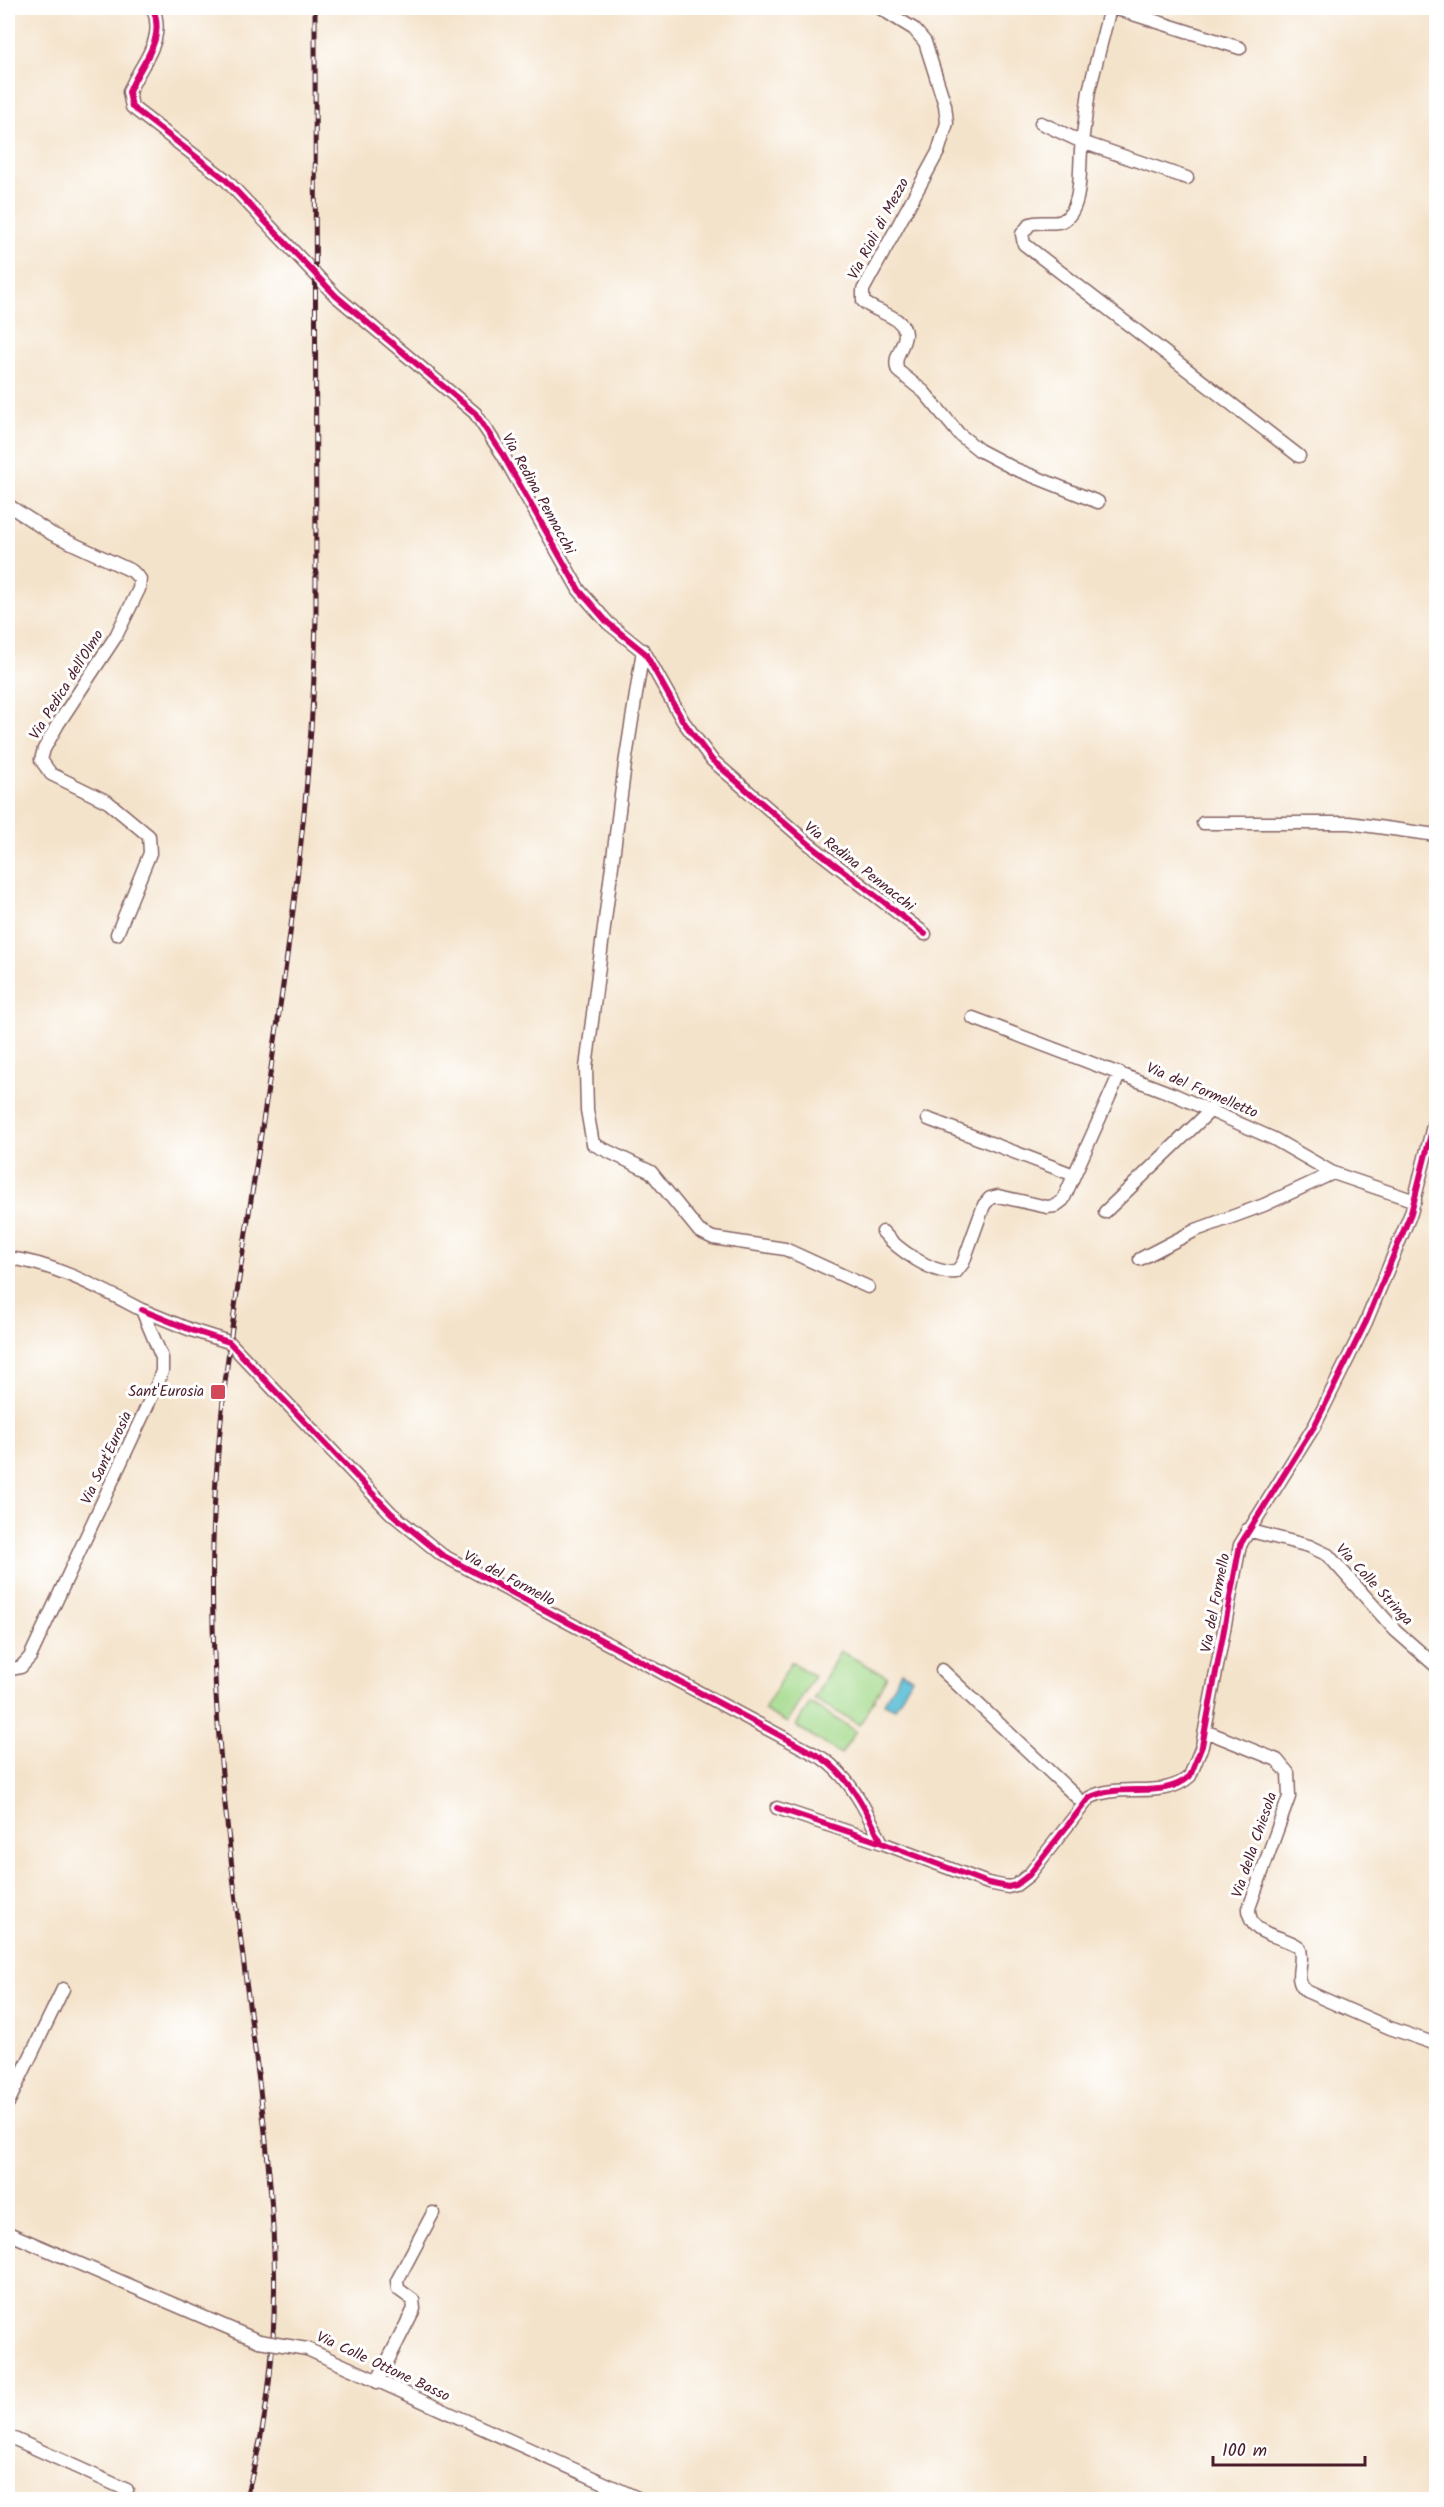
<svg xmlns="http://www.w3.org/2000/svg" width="1444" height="2507" viewBox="0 0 1444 2507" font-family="Kalam,sans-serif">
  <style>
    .green { fill: #a3d98a; stroke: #767c5a; stroke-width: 1.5 }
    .water { fill: #57bdd5; stroke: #506e80; stroke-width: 1.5 }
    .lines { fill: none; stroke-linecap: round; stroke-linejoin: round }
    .minor-casing { stroke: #866463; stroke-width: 15 }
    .minor { stroke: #fff; stroke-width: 12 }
    .rail-casing { stroke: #4a1f2b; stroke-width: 5 }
    .rail { stroke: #fff; stroke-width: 3; stroke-dasharray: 9; stroke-linecap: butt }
    .minor-bridge-casing { stroke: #866463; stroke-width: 15; stroke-linecap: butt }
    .minor-bridge { stroke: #fff; stroke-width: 12 }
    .cycleway-casing { stroke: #fff; stroke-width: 10 }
    .cycleway { stroke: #d6006c; stroke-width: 6 }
    .poi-dot { fill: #d1495b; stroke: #fff; stroke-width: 2 }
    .labels { text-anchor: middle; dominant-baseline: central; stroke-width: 6; stroke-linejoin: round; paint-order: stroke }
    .street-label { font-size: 15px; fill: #4a1f2b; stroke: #fff }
    .poi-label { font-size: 15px; fill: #4a1f2b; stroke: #fff; text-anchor: end }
  </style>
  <rect width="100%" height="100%" fill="#fff"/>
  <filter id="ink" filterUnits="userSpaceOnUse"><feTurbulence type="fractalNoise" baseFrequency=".0167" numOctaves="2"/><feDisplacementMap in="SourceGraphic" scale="12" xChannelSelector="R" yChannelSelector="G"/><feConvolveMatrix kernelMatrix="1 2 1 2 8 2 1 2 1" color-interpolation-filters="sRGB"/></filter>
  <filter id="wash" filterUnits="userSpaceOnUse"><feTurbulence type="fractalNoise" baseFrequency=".008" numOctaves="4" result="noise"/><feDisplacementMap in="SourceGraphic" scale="24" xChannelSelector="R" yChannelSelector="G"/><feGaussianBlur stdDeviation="1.35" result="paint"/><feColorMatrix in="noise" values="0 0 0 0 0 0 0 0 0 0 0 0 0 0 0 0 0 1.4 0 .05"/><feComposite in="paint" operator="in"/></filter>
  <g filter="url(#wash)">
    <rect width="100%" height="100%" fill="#f4e3cb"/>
    <path class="green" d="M840,1651L887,1676L860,1725L814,1699Z
      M791,1662L814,1676L787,1723L764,1710Z
      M810,1703L856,1731L841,1754L796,1726Z"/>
    <path class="water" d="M901,1672L912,1678L895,1708L884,1703Z"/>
  </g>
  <g filter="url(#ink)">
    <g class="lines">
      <g class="minor-casing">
        <path id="minor" d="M153,8C166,42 141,62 129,92L132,107L225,179L336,296L475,413L503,455L579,590L608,623L645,653L683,721L712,760L809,844L925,934
          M880,8L914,29L925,42L945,105L947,123L938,152L863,290V301C873,312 906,316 905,335C904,348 892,357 898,371L924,392L959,434L979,450L1015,469L1098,502
          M1110,8L1089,91L1082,142L1187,178
          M1114,8L1240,48
          M1041,123L1082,142C1078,162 1085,210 1062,221C1052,225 1040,220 1030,224L1022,234L1024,244L1299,456
          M8,505L52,534L132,571L140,579L139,589L116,636L58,724L44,749L41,760L51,774L108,802L149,836L150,853L117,934
          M643,650L625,764L586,1068L587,1110L593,1144L651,1172L699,1231L713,1238L785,1249L868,1287
          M1203,823H1349L1436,835
          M973,1018L1175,1095L1274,1139L1333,1173L1415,1201
          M928,1119L1074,1175
          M1105,1212L1211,1110
          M883,1232C897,1249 933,1275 956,1272L963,1263L984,1205L990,1198L998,1196L1047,1207L1055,1206L1063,1200L1120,1073
          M8,1258C54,1263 101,1289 142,1310L162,1358V1371L157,1385L30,1657L21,1667L8,1670
          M1140,1259L1196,1230L1264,1205L1333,1173
          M142,1310L191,1330L229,1342L391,1513L442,1555L822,1758C851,1778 867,1812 882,1843
          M1247,1530L1309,1546L1328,1555L1395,1630L1436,1666
          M942,1670L1083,1803
          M1205,1731L1277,1760L1288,1773L1289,1797L1249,1908C1248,1937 1281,1934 1299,1947C1306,1962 1291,1978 1306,1991L1390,2028L1436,2044
          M777,1808L882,1843L988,1883L1008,1887L1016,1885L1029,1875L1089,1798C1120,1781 1163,1801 1190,1776L1202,1746L1240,1545L1315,1425L1366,1322L1411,1213L1436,1114
          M8,2103L63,1989
          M8,2233L259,2341
          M307,2349L642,2500
          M377,2382L414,2309L413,2300L398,2289L397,2281L433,2213
          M8,2436L127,2490"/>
      </g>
      <use href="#minor" class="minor"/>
      <g class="rail-casing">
        <path id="rail" d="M245,2500C297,2332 269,2159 247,1989C228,1841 209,1693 213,1543C216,1419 236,1297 255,1174C283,990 313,802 316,615L315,8"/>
      </g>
      <use href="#rail" class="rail"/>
      <g class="minor-bridge-casing">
        <path id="minor-bridge" d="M259,2341L307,2349"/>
      </g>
      <use href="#minor-bridge" class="minor-bridge"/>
      <g class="cycleway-casing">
        <path id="cycleway" d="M153,8C166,42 141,62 129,92L132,107L225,179L336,296L475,413L503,455L579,590L608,623L645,653L683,721L712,760L809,844L925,934
          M142,1310L191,1330L229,1342L391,1513L442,1555L822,1758C851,1778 867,1812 882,1843
          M777,1808L882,1843L988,1883L1008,1887L1016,1885L1029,1875L1089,1798C1120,1781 1163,1801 1190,1776L1202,1746L1240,1545L1315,1425L1366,1322L1411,1213L1436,1114"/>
      </g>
      <use href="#cycleway" class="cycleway"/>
    </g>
  </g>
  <rect class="poi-dot" x="210" y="1384" width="16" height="16" rx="3"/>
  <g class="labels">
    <g class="street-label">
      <text transform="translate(879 229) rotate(-62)">Via Rioli di Mezzo</text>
      <text transform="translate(538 494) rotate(61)">Via Redina Pennacchi</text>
      <text transform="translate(67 685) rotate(-58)">Via Pedica dell'Olmo</text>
      <text transform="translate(859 867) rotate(38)">Via Redina Pennacchi</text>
      <text transform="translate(1202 1091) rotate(23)">Via del Formelletto</text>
      <text transform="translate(107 1458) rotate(-65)">Via Sant'Eurosia</text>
      <text transform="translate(509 1579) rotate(28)">Via del Formello</text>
      <text transform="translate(1374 1585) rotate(47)">Via Colle Stringa</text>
      <text transform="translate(1216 1603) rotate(-79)">Via del Formello</text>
      <text transform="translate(1255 1845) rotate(-71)">Via della Chiesola</text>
      <text transform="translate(383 2367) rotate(25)">Via Colle Ottone Basso</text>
    </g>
    <g class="poi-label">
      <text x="204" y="1392">Sant'Eurosia</text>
    </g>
  </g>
  <rect width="1444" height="2507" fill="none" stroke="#fff" stroke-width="30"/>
  <path d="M1213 2456v9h152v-9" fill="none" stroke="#4a1f2b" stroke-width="3"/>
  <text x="1222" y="2456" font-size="18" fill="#4a1f2b" stroke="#ffffff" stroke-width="4.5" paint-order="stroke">100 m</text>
</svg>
